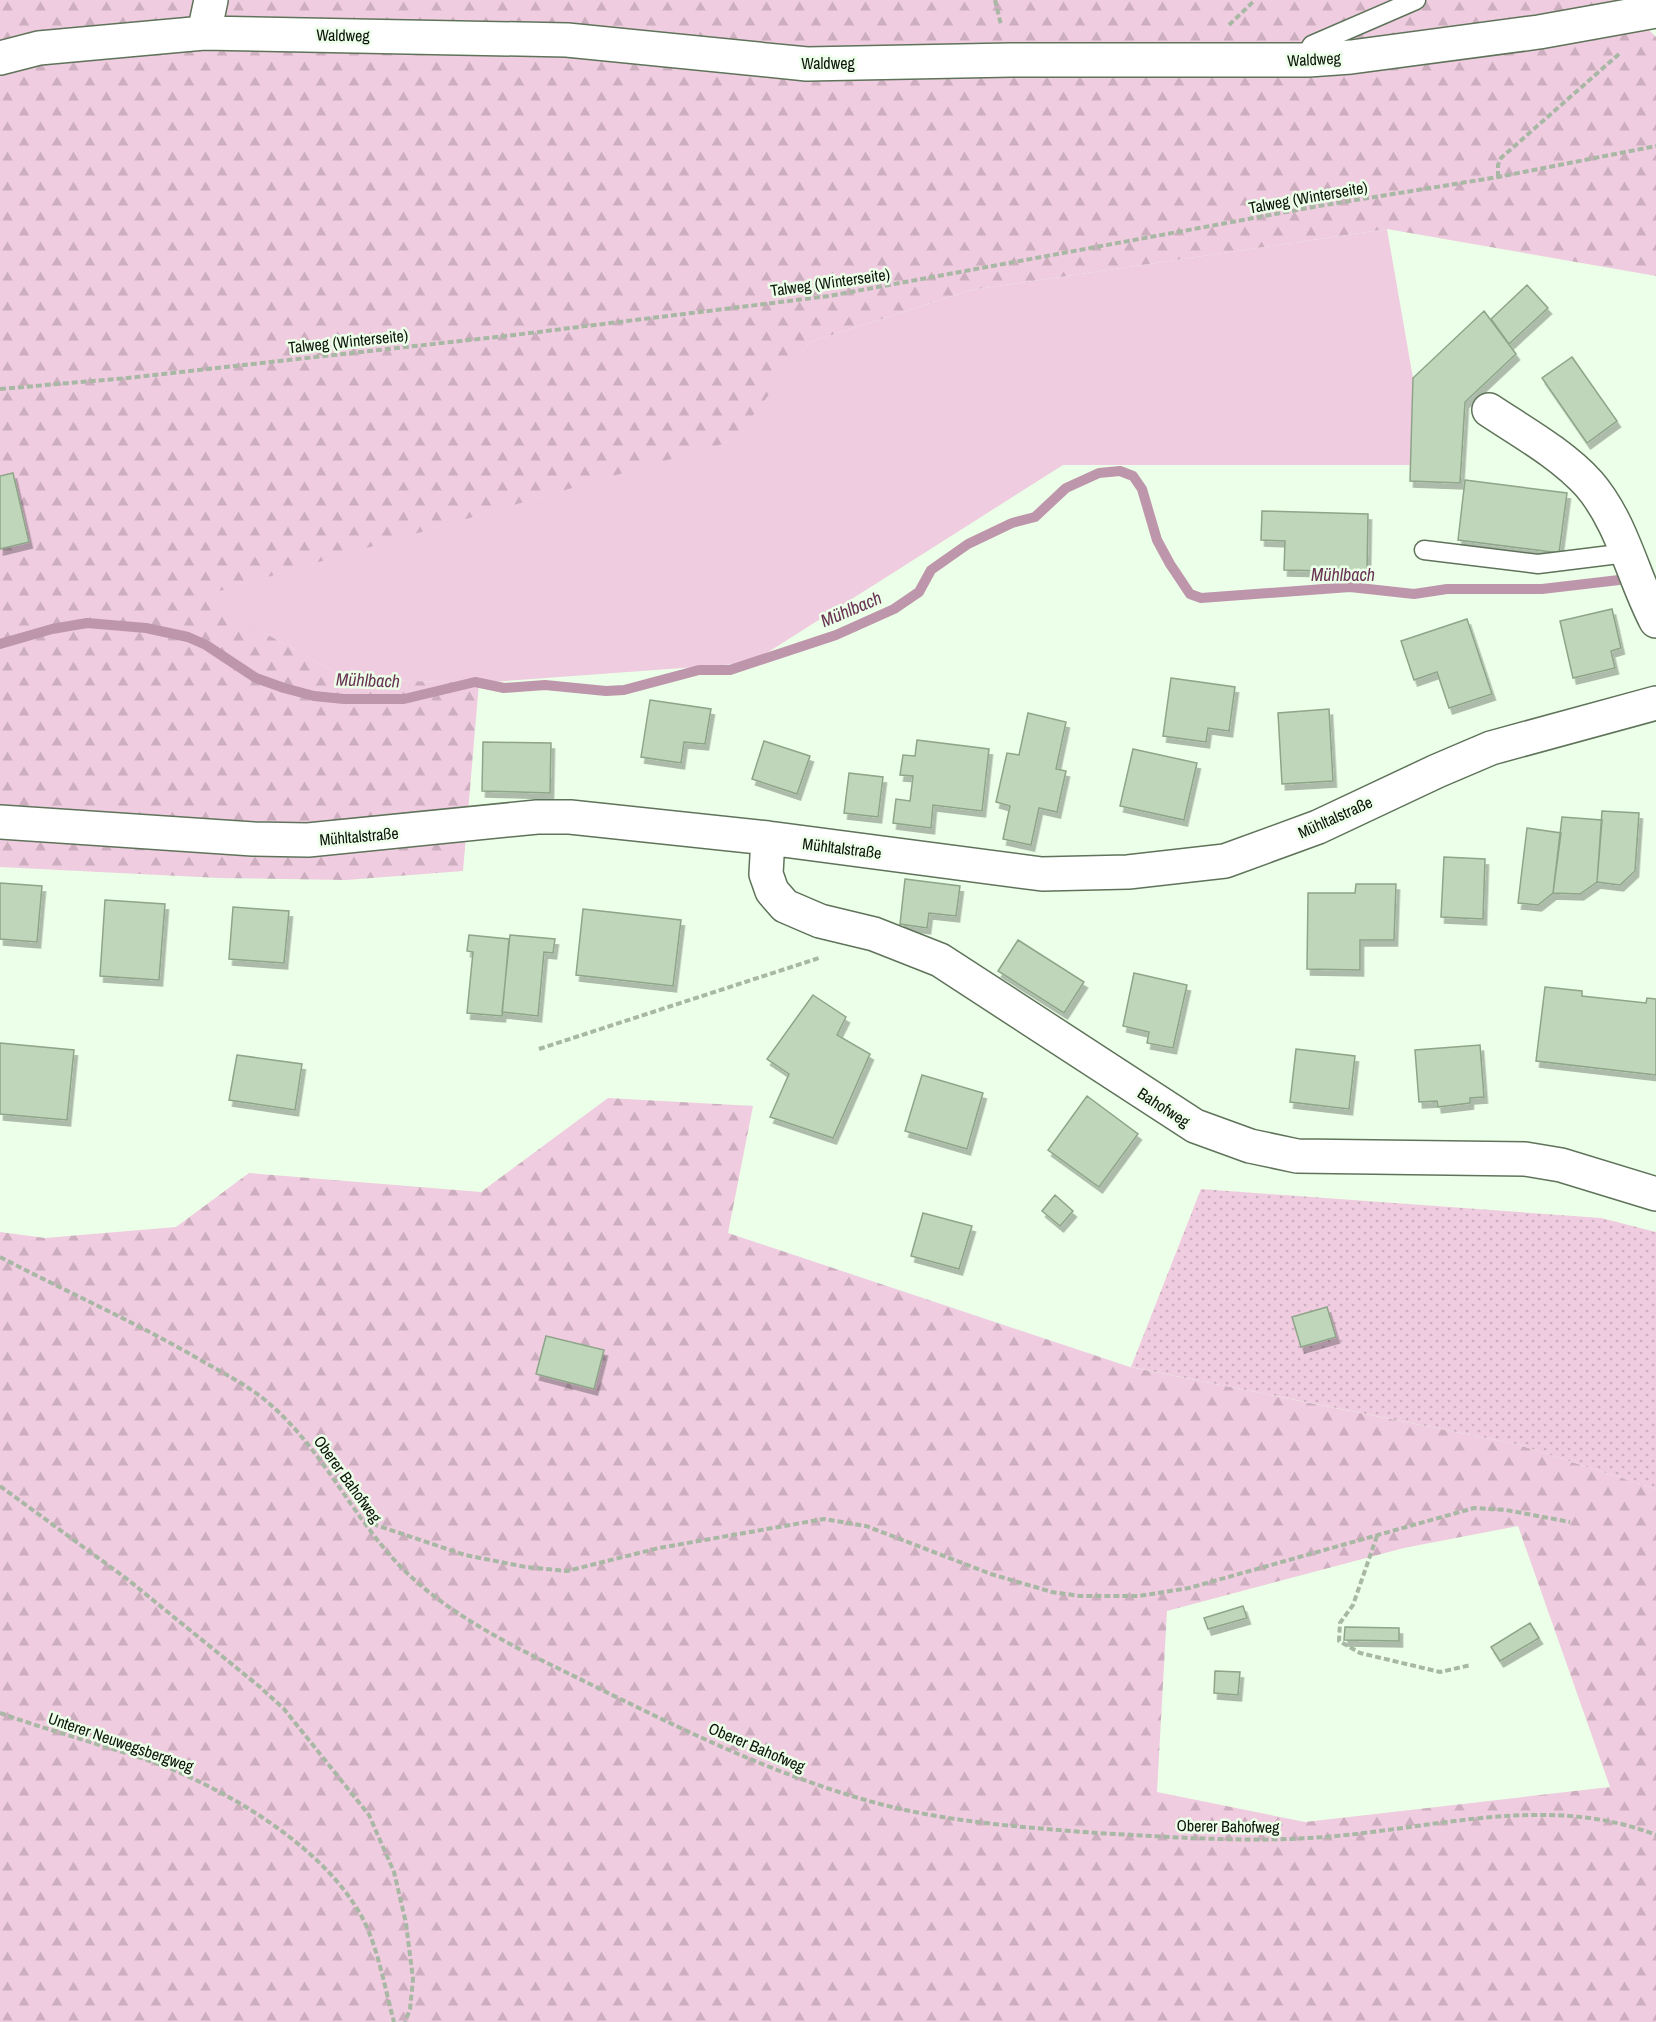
<svg xmlns="http://www.w3.org/2000/svg" width="1656" height="2022" viewBox="0 0 1656 2022" font-family="'Archivo Narrow',sans-serif">
  <style>
    .grass { fill: #efccdf }
    .forest { fill: url(#forest-firs); fill-rule: evenodd }
    .park { fill: url(#park-dots) }
    .lines { fill: none; stroke-linecap: round; stroke-linejoin: round }
    .stream { stroke: #be96ac; stroke-width: 10 }
    .building { fill: #bfd6ba; stroke: #8fa58a; stroke-width: 1.5; filter: url(#shadow) }
    .lane-casing { stroke: #5f735a; stroke-width: 21 }
    .street-casing { stroke: #5f735a; stroke-width: 36 }
    .path { stroke: #a8b8a5; stroke-width: 4; stroke-dasharray: 6 3; stroke-linecap: butt }
    .lane { stroke: #fff; stroke-width: 18 }
    .street { stroke: #fff; stroke-width: 33 }
    .labels { text-anchor: middle; dominant-baseline: central; stroke-width: 5; stroke-linejoin: round; paint-order: stroke }
    .street-label { font-size: 16px; fill: #0d150b; stroke: #ecffe8 }
    .water-label { font-size: 18px; font-style: italic; fill: #693354; stroke: #ecffe8 }
  </style>
  <defs>
    <pattern id="forest-firs" width="22" height="20" patternUnits="userSpaceOnUse" patternTransform="scale(1.5)"><rect width="22" height="20" fill="#efccdf"/><path d="M5 1l3.5 6h-7zM16 11l3.5 6h-7z" fill="#ccaebe"/></pattern>
    <pattern id="park-dots" width="8" height="8" patternUnits="userSpaceOnUse" patternTransform="scale(1.5)"><rect width="8" height="8" fill="#efccdf"/><path d="M2 2h.1M6 6h.1" fill="none" stroke="#ccaebe" stroke-width="1.8" stroke-linecap="round"/></pattern>
    <filter id="shadow"><feDropShadow dx="3.5" dy="6" stdDeviation="0" flood-color="#0004"/></filter>
  </defs>
  <rect width="100%" height="100%" fill="#ecffe8"/>
  <path class="grass" d="M1387,229L1413,378L1411,465H1063L751,663L479,683L348,679L198,597L732,441L810,342L971,290Z"/>
  <path class="forest" d="M0,0H1625L1626,7L1656,37V276L1387,229L971,290L810,342L733,441L199,597L348,679L479,683L463,871L346,880L219,878L0,867Z
    M608,1098L753,1106L728,1233L1130,1367L1516,1444L1656,1489V2022H0V1232L45,1238L176,1227L249,1173L481,1192ZM1518,1526L1610,1787L1305,1822L1157,1792L1167,1611L1404,1548Z"/>
  <path class="park" d="M1201,1189L1601,1218L1656,1232V1489L1516,1444L1131,1367Z"/>
  <g class="lines">
    <path class="stream" d="M0,644L52,629L87,623L146,628L188,637L206,645L256,678L284,688L314,696L344,699H404L475,682L504,688L545,685L606,691L624,690L699,670H730L836,635L894,609L919,592L931,570L968,544L1012,523L1035,517L1066,488L1099,473L1120,471L1133,476L1142,489L1157,540L1170,564L1190,594L1201,598L1350,587L1414,594L1447,589H1542L1619,580"/>
  </g>
  <path class="building" d="M1527,285L1548,308L1509,344L1491,319Z
    M1484,311L1516,354L1465,402L1460,483L1410,481L1413,378Z
    M1572,357L1617,421L1587,443L1542,378Z
    M13,473L29,542L0,549V476Z
    M1465,480L1567,493L1559,553L1458,540Z
    M1262,511L1368,514L1367,572L1284,570L1285,541L1261,540Z
    M1612,609L1621,648L1611,651L1615,668L1573,678L1560,621Z
    M1467,619L1492,694L1449,708L1437,672L1414,680L1401,641Z
    M1171,678L1235,687L1229,731L1208,728L1206,742L1163,736Z
    M650,700L711,709L705,744L684,742L681,763L641,757Z
    M1329,709L1333,781L1282,784L1278,713Z
    M1028,713L1066,722L1056,769L1066,771L1057,812L1039,808L1031,845L1003,839L1010,806L996,802L1007,753L1019,755Z
    M917,740L989,749L982,811L933,805L931,828L893,823L896,799L910,801L913,776L900,775L903,755L915,756Z
    M764,741L810,756L797,794L752,779Z
    M483,742L551,743L550,793L482,791Z
    M1133,749L1197,763L1184,820L1120,806Z
    M849,773L883,777L878,817L844,813Z
    M1602,811L1639,813L1635,871L1620,885L1597,882Z
    M1562,817L1602,820L1597,882L1580,894L1553,893Z
    M1527,828L1561,833L1553,893L1538,905L1518,903Z
    M1444,857L1485,859L1483,919L1441,917Z
    M905,879L960,886L956,916L929,913L927,928L900,924Z
    M0,883L42,886L37,942L0,939Z
    M1356,884H1396L1394,940H1360V970L1307,969L1308,893H1355Z
    M105,900L165,904L159,980L100,976Z
    M233,907L289,911L284,963L229,959Z
    M583,909L681,920L673,986L576,975Z
    M469,935L509,939L502,1016L467,1013L473,952L467,951Z
    M510,935L555,939L553,953L544,952L538,1016L502,1012Z
    M1018,940L1084,982L1064,1013L998,971Z
    M1134,973L1187,985L1173,1048L1147,1043L1149,1032L1123,1026Z
    M1545,987L1582,991V996L1646,1003L1647,998L1656,999V1075L1536,1061Z
    M813,995L846,1017L837,1035L870,1054L833,1138L770,1117L789,1074L767,1059Z
    M0,1043L74,1050L67,1120L0,1114Z
    M1480,1045L1484,1097L1470,1098V1103L1438,1107L1437,1101L1419,1102L1415,1050Z
    M1296,1049L1355,1056L1349,1109L1290,1102Z
    M237,1055L302,1064L295,1110L229,1100Z
    M922,1075L983,1093L967,1149L905,1131Z
    M1087,1096L1138,1134L1099,1187L1048,1150Z
    M1055,1195L1073,1211L1060,1226L1042,1211Z
    M923,1213L972,1226L959,1269L911,1256Z
    M1327,1307L1336,1337L1301,1347L1292,1317Z
    M546,1336L604,1350L594,1389L536,1374Z
    M1243,1606L1247,1618L1208,1629L1204,1618Z
    M1530,1623L1539,1638L1500,1661L1491,1647Z
    M1345,1627L1399,1628V1641L1344,1640Z
    M1215,1671L1240,1672L1238,1695L1214,1693Z"/>
  <g class="lines">
    <g class="lane-casing">
      <path id="lane" d="M1308,60L1309,50L1312,45L1416,0
        M1424,550L1538,564L1627,553"/>
    </g>
    <g class="street-casing">
      <path id="street" d="M204,33L211,0
        M0,58L39,48L204,33L567,40L807,64L1011,60H1308L1351,57L1539,32L1656,11
        M1489,410C1522,432 1562,454 1589,484C1622,522 1633,577 1656,621
        M0,822L253,839L308,840L537,817H570L768,838L1042,874L1128,872L1225,861L1318,827L1437,771L1491,748L1656,703
        M768,838L766,874L772,891L785,906L820,921L874,934L940,960L1195,1126L1250,1146L1297,1156L1525,1159L1561,1165L1656,1194"/>
    </g>
    <path class="path" d="M995,0L1001,25
      M1229,25L1255,0
      M1498,177V165L1501,158L1619,54
      M0,389L127,378L514,335L829,296L1319,206L1498,177L1656,146
      M539,1049L819,958
      M0,1257C65,1291 133,1321 197,1358C219,1371 240,1381 260,1396C322,1444 352,1520 407,1573C457,1621 527,1653 588,1683C679,1728 772,1774 869,1801C944,1822 1020,1827 1097,1833C1168,1837 1239,1842 1309,1838C1425,1832 1544,1791 1656,1835
      M0,1486L127,1579L260,1687L284,1709L369,1815L394,1872L406,1923L413,1979L410,2009L405,2022
      M364,1521L465,1555L526,1567L567,1571L659,1548L824,1519L866,1526L991,1574L1052,1592L1080,1596H1139L1189,1588L1474,1508L1506,1510L1570,1522
      M1377,1536L1353,1605L1340,1623L1339,1641L1360,1653L1440,1672L1471,1665
      M0,1713C53,1732 108,1746 161,1765C233,1793 328,1850 364,1921C379,1952 385,1989 394,2022"/>
    <use href="#lane" class="lane"/>
    <use href="#street" class="street"/>
  </g>
  <g class="labels">
    <g class="street-label">
      <text transform="translate(343 35) rotate(1)">Waldweg</text>
      <text transform="translate(1314 59) rotate(-3)">Waldweg</text>
      <text x="828" y="63">Waldweg</text>
      <text transform="translate(1308 197) rotate(-10)">Talweg (Winterseite)</text>
      <text transform="translate(830 282) rotate(-8)">Talweg (Winterseite)</text>
      <text transform="translate(348 341) rotate(-6)">Talweg (Winterseite)</text>
      <text transform="translate(1335 817) rotate(-24)">Mühltalstraße</text>
      <text transform="translate(359 836) rotate(-5)">Mühltalstraße</text>
      <text transform="translate(842 848) rotate(7)">Mühltalstraße</text>
      <text transform="translate(1164 1107) rotate(33)">Bahofweg</text>
      <text transform="translate(348 1479) rotate(54)">Oberer Bahofweg</text>
      <text transform="translate(121 1742) rotate(19)">Unterer Neuwegsbergweg</text>
      <text transform="translate(757 1747) rotate(23)">Oberer Bahofweg</text>
      <text transform="translate(1228 1826) rotate(1)">Oberer Bahofweg</text>
    </g>
    <g class="water-label">
      <text x="1343" y="574">Mühlbach</text>
      <text transform="translate(851 609) rotate(-23)">Mühlbach</text>
      <text transform="translate(368 680) rotate(2)">Mühlbach</text>
    </g>
  </g>
</svg>
